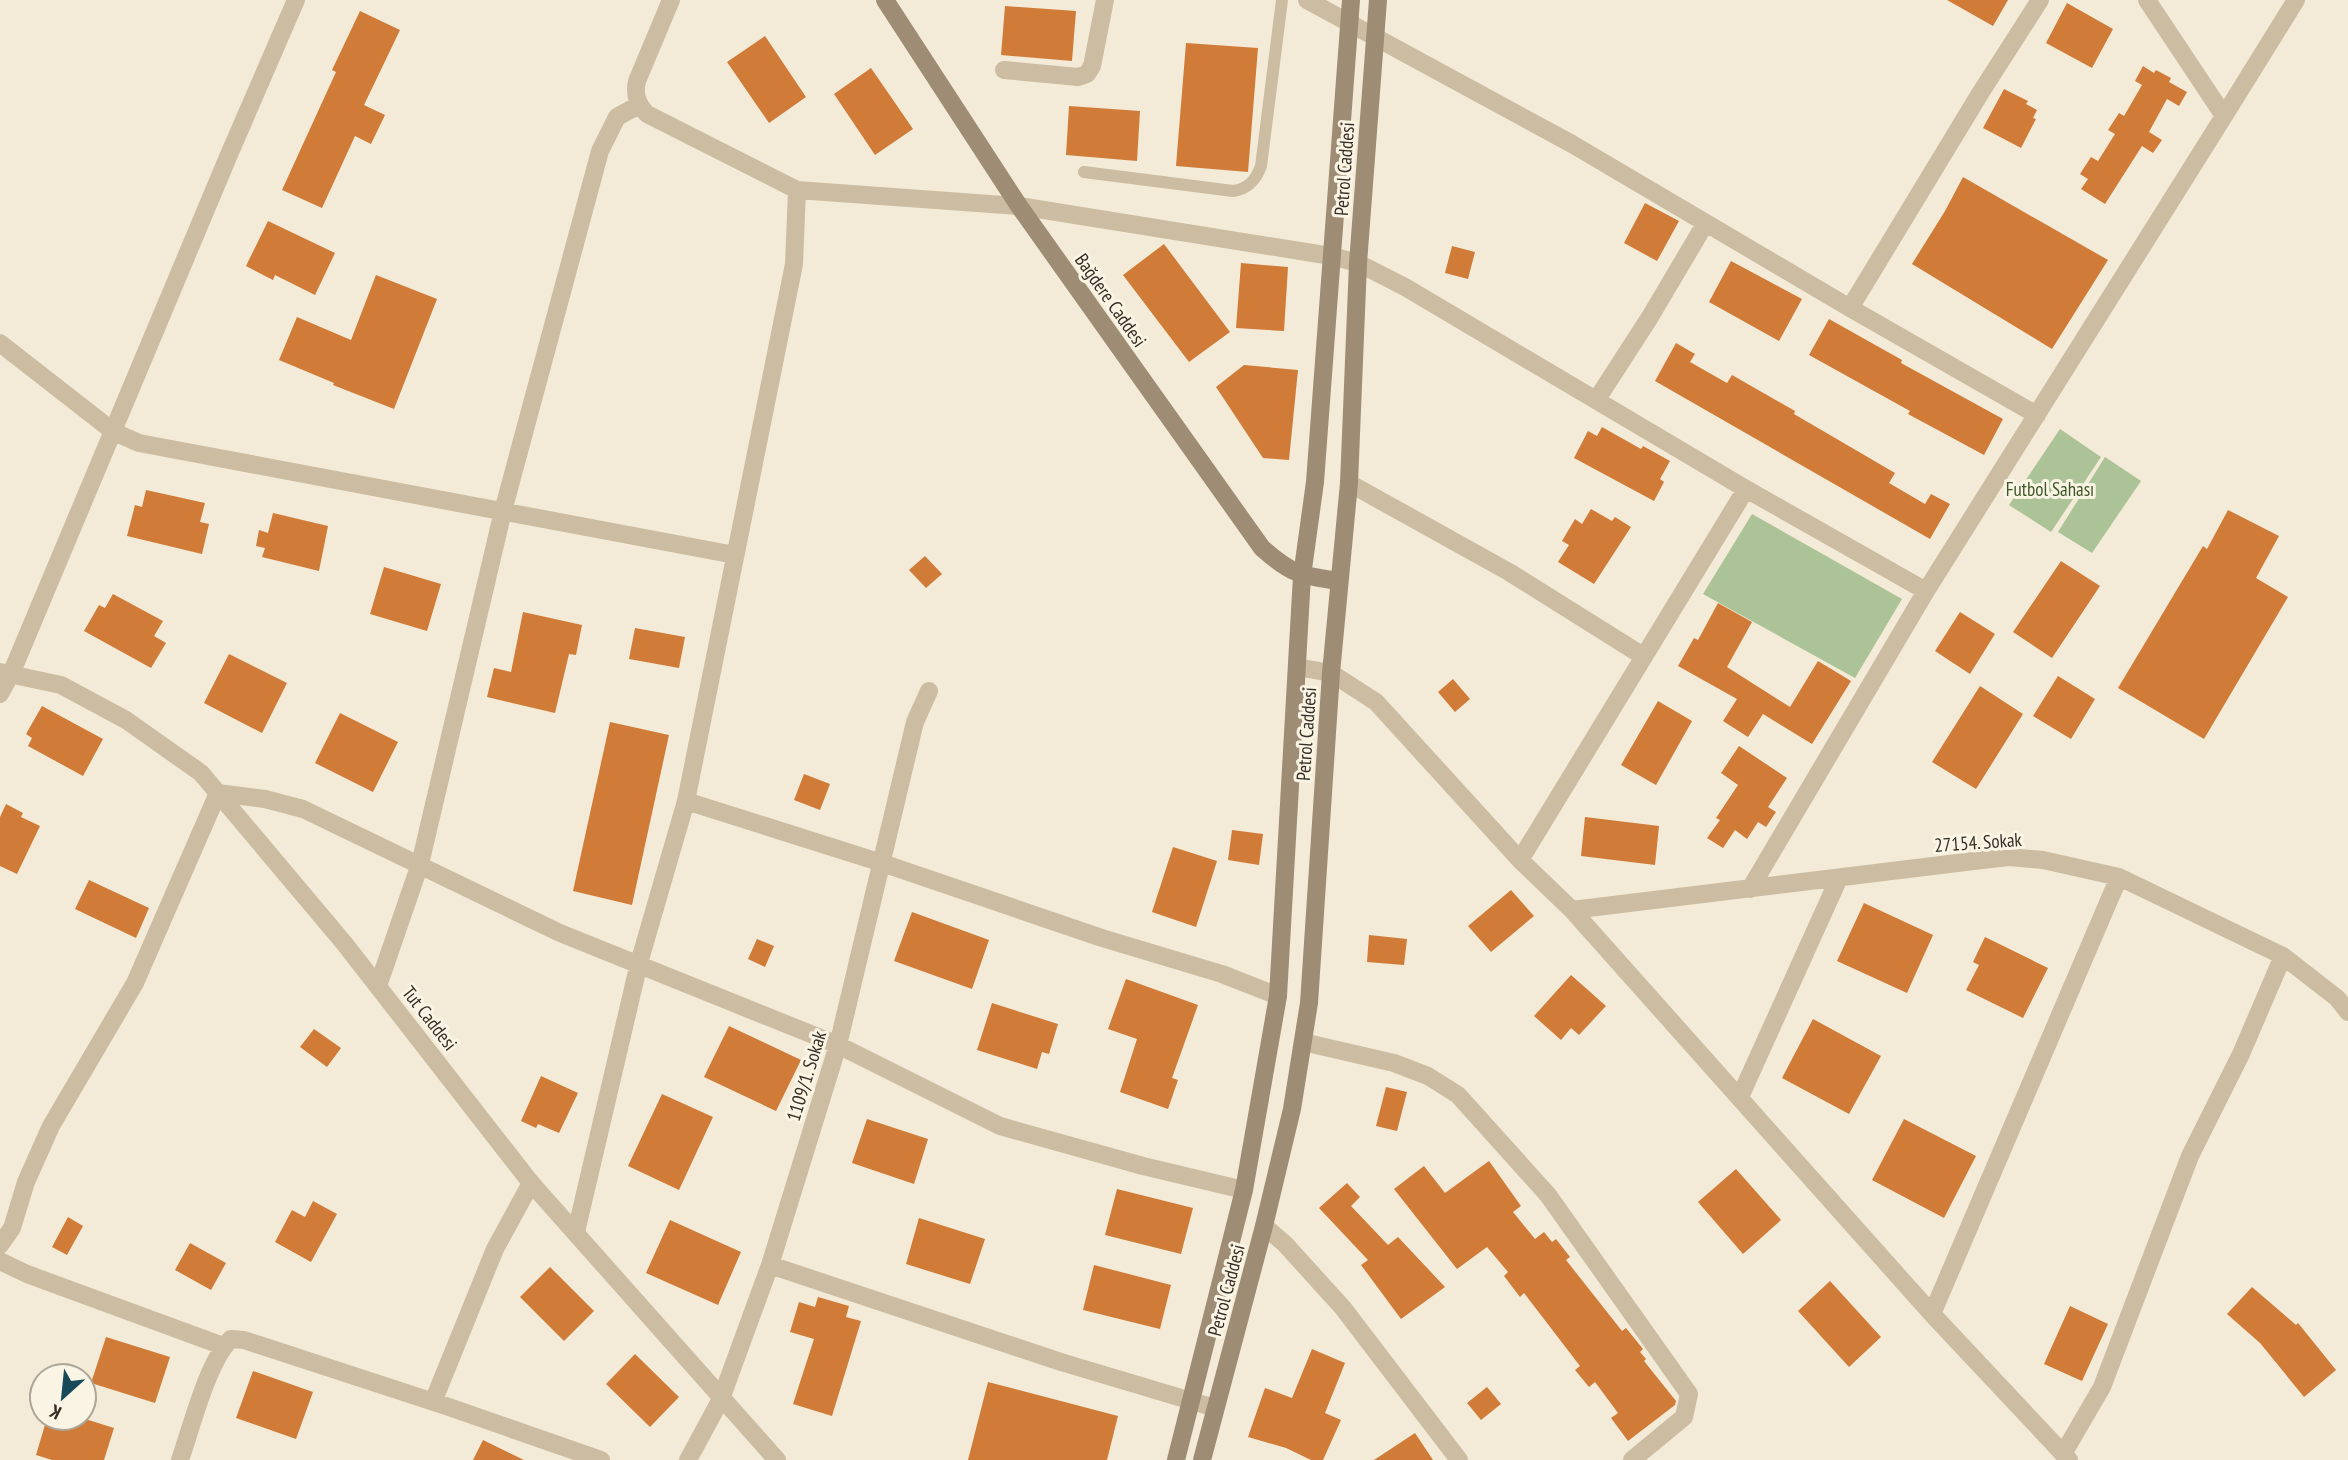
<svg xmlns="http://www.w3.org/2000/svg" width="2348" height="1460" viewBox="0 0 2348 1460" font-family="'PT Sans Narrow',sans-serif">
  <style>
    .green { fill: #abc396 }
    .building { fill: #d07b38 }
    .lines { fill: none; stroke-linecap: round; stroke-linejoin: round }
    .service { stroke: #ccbda2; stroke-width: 12 }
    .minor { stroke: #ccbda2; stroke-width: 18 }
    .tertiary { stroke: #ccbda2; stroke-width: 18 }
    .secondary { stroke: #9f8c74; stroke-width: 18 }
    .labels { text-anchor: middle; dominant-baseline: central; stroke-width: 6; stroke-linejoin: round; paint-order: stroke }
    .street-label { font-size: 19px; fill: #362e25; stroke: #faf4e4 }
    .park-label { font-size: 19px; fill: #3c5627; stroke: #faf4e4 }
  </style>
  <rect width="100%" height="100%" fill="#f3ebd7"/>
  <path class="green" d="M2060,429L2101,457L2051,532L2009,505Z
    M2105,457L2141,481L2092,553L2058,532Z
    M1752,514L1902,599L1855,678L1703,594Z"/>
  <path class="building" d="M1947,0H2008L1993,26Z
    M2067,3L2113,29L2092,68L2046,43Z
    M1005,6L1076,11L1072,61L1001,55Z
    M360,11L400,30L364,105L385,115L371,144L355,136L322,208L282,190L336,72L332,70Z
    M765,36L806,97L769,123L727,62Z
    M1186,43L1258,48L1248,172L1176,166Z
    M2143,66L2154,73L2156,70L2171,78L2169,82L2187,92L2179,106L2167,99L2149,132L2162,140L2153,153L2142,146L2105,204L2081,189L2088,179L2080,174L2091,157L2098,161L2115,134L2108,130L2119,113L2124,116L2142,85L2135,81Z
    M871,68L913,129L875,155L834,94Z
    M2004,89L2028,101L2026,104L2037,110L2033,118L2036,119L2021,148L1983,128Z
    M1069,106L1140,111L1137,161L1066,155Z
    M1963,177L2108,260L2052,349L1912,264L1945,211Z
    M1645,203L1679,221L1657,261L1624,243Z
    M268,221L335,253L315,295L275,275L273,280L246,266Z
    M1164,244L1230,332L1189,362L1123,275Z
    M1452,246L1475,252L1468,279L1445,273Z
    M1731,261L1802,299L1779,341L1709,302Z
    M1241,263L1288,267L1284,331L1236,328Z
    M376,275L437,299L394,409L333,385L334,383L279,360L297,317L351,340Z
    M1829,319L1902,360L1901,363L2003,419L1984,455L1908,414L1910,411L1809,355Z
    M1676,343L1695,354L1690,362L1727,383L1732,375L1795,411L1794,414L1895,473L1889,483L1925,504L1931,494L1950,504L1930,539L1655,381Z
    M1244,365L1298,370L1289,460L1263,458L1216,387Z
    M1602,427L1641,449L1643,446L1670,461L1660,479L1664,482L1654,501L1574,458L1588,431L1597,436Z
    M146,490L205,503L200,522L209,524L202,554L127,536L135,505L142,507Z
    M1591,509L1612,521L1615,517L1631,527L1594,584L1558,562L1569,545L1562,541L1575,519L1582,524Z
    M2228,510L2279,536L2256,578L2288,597L2204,739L2118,688L2203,546L2207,549Z
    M273,513L328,526L319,571L262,557L265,548L256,546L259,530L268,533Z
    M925,556L942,574L926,588L909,570Z
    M2061,561L2100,586L2052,658L2013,632Z
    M384,567L441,584L427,631L370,614Z
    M113,594L163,621L154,636L166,643L151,668L84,631L99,605L105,608Z
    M1718,603L1752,622L1727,667L1790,707L1818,661L1851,681L1812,744L1763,714L1748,737L1723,721L1737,699L1678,666L1694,638L1698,640Z
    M523,612L582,625L576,655L569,654L555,713L487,697L494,668L511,672Z
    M1960,612L1995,634L1970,674L1935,651Z
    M635,628L685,637L679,668L629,659Z
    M229,654L287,683L262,733L204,703Z
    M2058,676L2095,699L2071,739L2033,716Z
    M1453,679L1470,699L1455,712L1438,692Z
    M1980,686L2023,714L1976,789L1932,762Z
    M1658,701L1692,721L1656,785L1621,765Z
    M42,706L103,739L83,776L28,746L32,738L26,734Z
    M340,713L398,742L373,792L315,763Z
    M610,722L669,735L632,905L573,891Z
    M1739,746L1787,778L1768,807L1776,812L1766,827L1758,822L1747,839L1735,830L1723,848L1707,838L1720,820L1716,818L1738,785L1721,773Z
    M804,774L830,784L820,810L794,800Z
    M6,804L23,813L21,817L40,826L17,874L0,866V817Z
    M1585,817L1659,826L1655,865L1581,856Z
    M1232,830L1263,834L1259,865L1228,860Z
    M1173,847L1217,861L1196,927L1152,912Z
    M89,880L149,908L136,938L75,909Z
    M1511,890L1534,916L1491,952L1468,926Z
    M1864,903L1933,935L1907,993L1837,961Z
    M912,912L989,940L972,989L894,961Z
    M1369,935L1407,939L1404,965L1367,962Z
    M1985,937L2048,968L2023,1018L1966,990L1979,965L1973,962Z
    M757,939L774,946L765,967L748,959Z
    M1571,975L1606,1006L1579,1035L1571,1028L1561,1040L1534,1016Z
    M1126,979L1198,1005L1172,1078L1178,1080L1168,1109L1120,1092L1137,1039L1108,1029Z
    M992,1003L1058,1024L1049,1054L1042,1052L1037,1069L977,1050Z
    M1813,1019L1881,1056L1849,1114L1782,1078Z
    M729,1026L801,1060L776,1111L704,1077Z
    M314,1029L341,1048L327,1067L300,1047Z
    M541,1076L578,1093L559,1133L538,1124L536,1128L521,1121Z
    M1386,1087L1407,1092L1397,1131L1376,1126Z
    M662,1094L713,1117L679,1190L628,1166Z
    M867,1119L928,1139L914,1184L852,1163Z
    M1904,1119L1976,1156L1944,1218L1872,1180Z
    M1489,1161L1521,1206L1513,1212L1535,1239L1544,1232L1552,1242L1556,1239L1570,1257L1566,1260L1622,1331L1626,1328L1643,1349L1640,1352L1646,1359L1644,1361L1676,1401L1675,1405L1628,1441L1611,1418L1618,1413L1595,1382L1589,1387L1575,1370L1580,1366L1524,1293L1520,1297L1504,1276L1508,1272L1487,1247L1457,1269L1394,1189L1424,1166L1445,1193Z
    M1736,1169L1781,1220L1743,1254L1698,1202Z
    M1347,1183L1360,1197L1351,1206L1388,1245L1398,1237L1445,1287L1401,1319L1361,1265L1368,1260L1319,1208Z
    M1117,1189L1193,1208L1181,1254L1105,1235Z
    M313,1201L337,1214L311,1262L275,1242L292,1210L305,1217Z
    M68,1217L83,1226L67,1255L52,1247Z
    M919,1218L985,1239L970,1284L906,1264Z
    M670,1220L741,1252L718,1305L646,1273Z
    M190,1243L226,1263L211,1290L175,1270Z
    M1094,1265L1171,1285L1160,1329L1083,1310Z
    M550,1267L594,1311L564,1341L520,1297Z
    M1830,1281L1881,1337L1849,1367L1798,1311Z
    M2252,1287L2296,1325L2298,1323L2336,1370L2304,1397L2260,1343L2227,1314Z
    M818,1297L849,1306L846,1317L861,1321L832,1416L793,1404L814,1339L790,1332L799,1302L815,1307Z
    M2070,1306L2108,1324L2082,1381L2044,1364Z
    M106,1337L170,1357L155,1403L91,1383Z
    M1312,1349L1345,1363L1325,1413L1341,1420L1323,1460H1311L1286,1448L1248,1437L1265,1388L1292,1398Z
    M635,1354L679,1397L650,1427L606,1384Z
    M253,1371L313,1392L296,1439L236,1418Z
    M988,1382L1118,1416L1107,1460H968Z
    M1487,1387L1501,1404L1481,1420L1467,1403Z
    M47,1418H82L114,1428L104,1460H52L36,1455Z
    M1415,1433L1433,1460H1374Z
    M483,1440L524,1460H473Z"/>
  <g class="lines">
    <path class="service" d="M1084,172L1233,191C1248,189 1256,180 1261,166L1282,0"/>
    <path class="minor" d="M671,0L637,81C634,94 637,104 647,114L797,190L1019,206L1331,256L1358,263L1405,287L1746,489L1926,591
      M1307,0L1572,144L1850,308L2037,415
      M1004,70L1078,77L1087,74L1092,66L1105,0
      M2224,116L2296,0
      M1850,308L1981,92L2040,0
      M0,343L114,432L139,443L735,555
      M1597,399L1650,317L1705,224
      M1349,483L1509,572L1643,656
      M1297,667L1331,673L1376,702L1520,860L1572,910L1932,1314L2069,1460
      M0,694L11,674L228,157L296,0
      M686,801L882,863L1102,938L1222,974L1278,996
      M1520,860L1746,489
      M1750,889L1926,591L2224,116L2147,0
      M1572,910L1982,860L2009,857L2043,860L2119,877L2283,956L2337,998L2348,1012
      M378,986L420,864L503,511L600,151L617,117L639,105
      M1303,1042L1394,1063L1428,1076L1458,1095L1548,1195L1689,1394L1684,1417L1632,1460
      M1740,1097L1839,878
      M1264,1226L1285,1244L1343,1308L1459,1460
      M576,1232L639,963L686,801L794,264L797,190
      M0,1245L12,1228L26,1182L51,1126L135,983L218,793L265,799L303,809L560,933L838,1045L1000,1126L1143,1166L1244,1190
      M0,1261L27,1274L223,1346
      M770,1265L1061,1362L1215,1408
      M1932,1314L2119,877
      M433,1402L495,1249L531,1183
      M2063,1454L2102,1387L2190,1156L2241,1054L2283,956
      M180,1460C191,1429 208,1360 231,1339L244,1340L446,1406L601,1460
      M688,1460L721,1399L770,1265L838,1045L915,722L929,691"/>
    <path class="tertiary" d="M0,672L61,685L126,720L201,773L344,943L531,1183L777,1460"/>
    <path class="secondary" d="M885,0L1019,206L1262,548C1291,574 1301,576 1339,581
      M1176,1460L1244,1190L1278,996L1302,576L1315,482L1351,0
      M1202,1460L1264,1226L1292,1109L1309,1003L1331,673L1349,483L1358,263L1378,0"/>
  </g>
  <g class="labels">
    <g class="street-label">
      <text transform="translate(1344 169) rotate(-86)">Petrol Caddesi</text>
      <text transform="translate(1111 300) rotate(55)">Bağdere Caddesi</text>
      <text transform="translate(1306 734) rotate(-86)">Petrol Caddesi</text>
      <text transform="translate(1978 842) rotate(-4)">27154. Sokak</text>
      <text transform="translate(430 1018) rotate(52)">Tut Caddesi</text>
      <text transform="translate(806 1076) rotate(-73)">1109/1. Sokak</text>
      <text transform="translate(1226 1290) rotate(-75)">Petrol Caddesi</text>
    </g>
    <g class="park-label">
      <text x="2050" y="489">Futbol Sahası</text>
    </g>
  </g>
  <g transform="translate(63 1397) rotate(207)"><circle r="33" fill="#faf4e4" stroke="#aca598" stroke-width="2"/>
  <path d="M0-5L12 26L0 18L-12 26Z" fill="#18495a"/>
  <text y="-10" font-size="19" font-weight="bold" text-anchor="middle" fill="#362e25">K</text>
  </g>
</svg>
